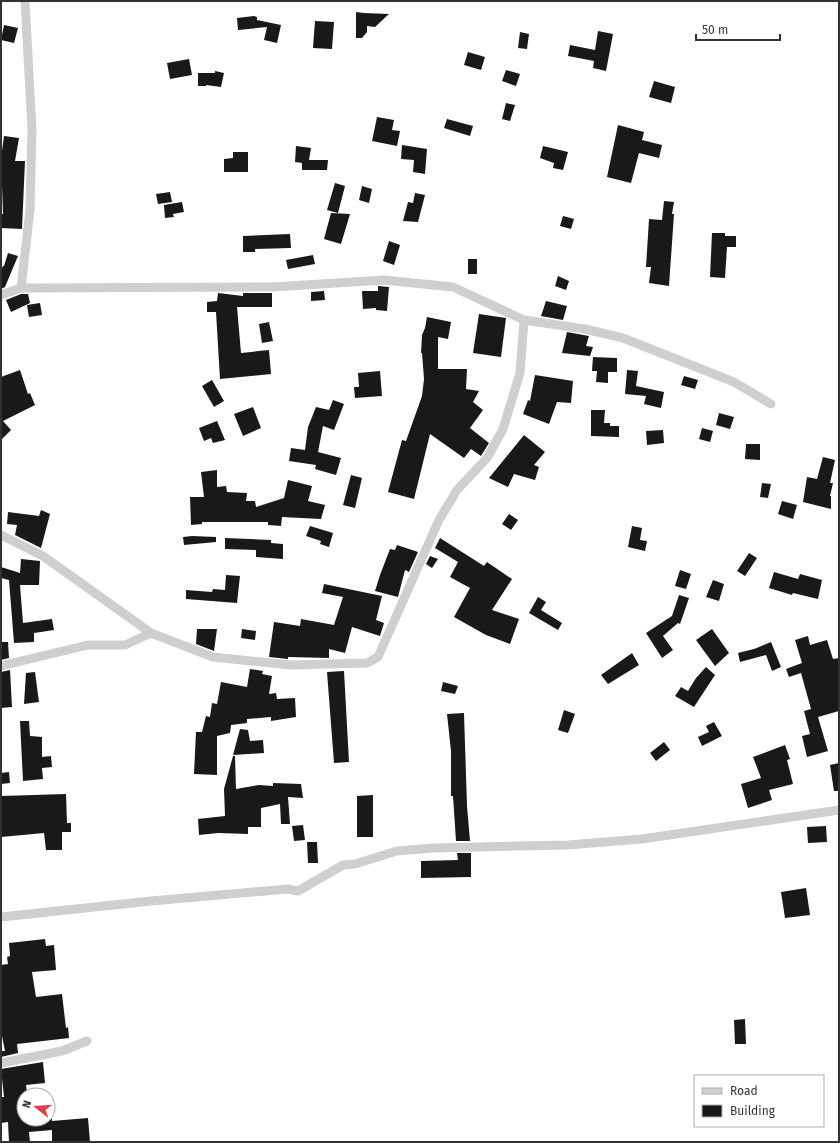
<svg xmlns="http://www.w3.org/2000/svg" width="840" height="1143" viewBox="0 0 840 1143" font-family="'Fira Sans',sans-serif">
  <style>
    .building { fill: #191919 }
    .lines { fill: none; stroke-linecap: round; stroke-linejoin: round }
    .minor { stroke: #cfcfcf; stroke-width: 9 }
  </style>
  <rect width="100%" height="100%" fill="#fff"/>
  <path class="building" d="M356,12L364,13L389,14L375,27L367,26V32L362,38H356Z
    M254,16L257,17V20L281,25L277,43L264,40L267,27L238,30L237,18Z
    M315,21L334,22L332,49L313,48Z
    M4,25L18,28L14,43L1,40Z
    M598,31L613,34L606,71L593,68L594,61L568,56L570,45L595,50Z
    M520,32L529,34L527,49L518,48Z
    M468,52L485,57L481,70L464,65Z
    M189,59L192,75L170,79L167,63Z
    M506,70L520,74L516,86L502,81Z
    M215,71L224,73L221,87L206,85V86H198V73H215Z
    M654,81L675,87L671,103L649,97Z
    M506,103L515,105L510,121L502,119Z
    M377,117L394,120L392,130L400,131L397,146L372,141Z
    M447,119L473,126L470,136L444,128Z
    M618,125L644,132L642,140L662,145L659,158L639,153L631,183L607,177Z
    M4,136L19,138L15,161H25L22,229L1,228V214H3L1,158Z
    M402,145L427,149L425,174L413,172L414,160L401,159Z
    M296,146L311,148L309,160H328L327,170H302V163L295,162Z
    M543,146L568,152L563,170L553,168L554,163L540,158Z
    M233,152H248V172H224V159L233,158Z
    M335,183L345,186L338,213L327,210Z
    M362,186L372,189L369,203L359,200Z
    M170,192L172,202L158,204L156,194Z
    M415,193L425,195L418,222L403,221L408,202L413,203Z
    M664,201L674,202L672,214H674L669,286L649,283L651,267H646L649,219L662,220Z
    M182,202L184,212L173,214L174,217L165,218L164,205Z
    M331,213L350,214L341,244L324,239Z
    M563,216L574,219L571,229L560,226Z
    M712,233H725V236H736V247H727L725,278L710,277Z
    M290,234L291,248L255,249V252H243V236Z
    M389,241L400,245L394,265L383,261Z
    M8,253L18,256L5,287L1,289V270L3,266H4Z
    M313,255L315,264L288,269L286,260Z
    M468,259H477V274H468Z
    M558,276L569,281L566,290L555,286Z
    M378,286L389,287L387,311L376,310V308L363,309L362,291H378Z
    M324,291L325,300L311,301V292Z
    M218,293L243,296V293H272V307H237L241,353L269,350L271,374L220,379L216,312H207V302L217,301Z
    M21,294H28L30,303L11,312L6,300Z
    M546,301L567,306L563,320L541,316Z
    M40,303L42,315L29,317L27,305Z
    M479,314L506,318L501,357L473,353Z
    M427,317L451,322L448,339L438,337V369H467L466,389L479,391L473,402L483,410L470,428L489,443L481,456L471,449L464,458L430,434L414,499L388,492L402,440L406,441L422,396L424,379L422,353H421L422,335L425,328Z
    M269,322L273,341L262,343L259,324Z
    M567,332L589,336L586,346L593,347L590,356L562,353Z
    M593,357L617,358V372H608V383L596,382L597,371H592Z
    M20,370L28,394L30,393L35,405L3,421L11,430L1,440V377Z
    M627,370L638,371L636,386L664,392L661,408L644,404L646,396L625,394Z
    M380,371L382,396L355,398L354,387H359L358,373Z
    M535,375L573,381L571,403L557,402L549,424L523,414L528,400L530,401Z
    M684,376L698,380L695,389L681,385Z
    M212,380L224,401L214,407L202,386Z
    M333,400L344,404L334,430L323,426L318,452L341,458L336,475L315,469L316,465L289,461L291,448L305,450L308,427L316,407L329,410Z
    M253,407L261,428L243,436L234,414Z
    M591,410H605L604,423H610V426H619V437L591,436Z
    M719,413L734,417L730,429L716,425Z
    M217,421L225,440L213,443L211,438L204,441L199,428Z
    M702,428L713,431L710,442L699,439Z
    M663,430L664,443L647,445L646,431Z
    M524,435L545,452L534,465L539,467L535,480L514,474L508,487L489,478Z
    M746,444H760V460L745,459Z
    M823,457L835,460L830,483H833L830,496H831V509L803,502L807,477L817,479Z
    M217,470V487L226,486L227,492L247,493L246,501H255L256,507L284,498L288,480L312,486L308,501L325,505L321,519L282,517L281,526L268,525V522H202V524L191,525L190,497H204L201,472Z
    M351,475L362,478L355,508L343,505Z
    M762,483L771,484L768,498L760,497Z
    M782,501L797,505L793,519L778,514Z
    M41,510L50,514L41,548L15,535L17,525L7,524L8,512L39,516Z
    M509,514L518,520L511,530L502,524Z
    M310,526L333,533L329,547L320,544L321,541L306,536Z
    M632,526L642,528L640,540L647,541L645,551L628,547Z
    M192,536L216,537V542L184,545L183,537Z
    M225,538L271,540V543L283,544V559L256,557V550L225,549Z
    M440,538L484,566L487,562L512,579L492,610L519,619L510,644L486,635L454,617L470,588L450,577L458,562L435,548Z
    M397,545L418,552L409,572L405,570L398,597L375,591L380,575L390,549L395,550Z
    M749,553L757,558L745,576L737,571Z
    M430,556L438,559L432,568L426,564Z
    M21,559L40,561L39,585H20L23,623L52,619L54,630L34,633V642L14,643L9,580L1,578V567L20,573Z
    M680,570L691,574L686,589L675,586Z
    M774,572L798,579L800,574L822,580L818,599L793,593L792,595L769,588Z
    M226,575L240,576L237,603L186,599V590L212,592L213,589L225,590Z
    M713,580L724,584L719,601L706,597Z
    M324,584L382,596L376,620L384,623L380,636L352,627L345,653L329,649V658L288,657V659L269,657L274,622L300,626L301,619L334,625L343,597L322,593Z
    M679,595L689,598L680,624L678,623L663,636L673,650L662,658L646,633L672,616Z
    M538,597L546,602L541,610L562,623L558,630L529,613Z
    M197,629H217L214,651L196,644Z
    M242,629L256,631L255,640L241,638Z
    M712,629L729,653L715,666L696,640Z
    M808,636L810,645L827,640L833,659L839,658V711L818,717L828,751L807,757L802,736L810,734L804,711L811,709L801,673L789,677L786,669L802,663L795,640Z
    M1,642H8L9,658L1,660Z
    M771,642L781,667L772,671L766,655L740,662L738,653L754,649Z
    M632,653L639,665L608,684L601,675Z
    M706,667L715,675L694,707L675,696L681,687L688,691L696,678Z
    M250,669L263,671L262,674L272,676L269,694L276,693L277,699L295,698L296,717L271,721V717L247,719V723L231,725L230,733L217,736V775L194,774L196,732H202L206,716L210,717L212,703L217,704L221,682L247,687Z
    M10,670L12,707L1,708V672Z
    M344,671L349,762L334,763L327,672Z
    M35,672L39,702L24,704L26,673Z
    M443,682L458,686L455,694L441,691Z
    M564,710L575,714L568,733L558,730Z
    M464,713L467,806L470,841H456L453,796H451V751L447,714Z
    M20,721H29L30,736L42,737V757L51,756L52,767L42,768L43,779L23,781Z
    M714,722L722,736L702,746L698,737L709,732L706,726Z
    M240,729L248,730L250,741L263,740L264,753L233,755Z
    M664,742L670,750L656,761L650,753Z
    M785,745L790,759L787,760L793,784L769,790L772,800L748,808L741,784L761,778L753,757Z
    M233,756H235L236,789L259,785L273,786V783L301,784L303,798L288,797L290,824H281L280,804L261,808V827H248V834L218,833L199,835L198,819L225,816L224,789Z
    M839,763V791H834L830,765Z
    M9,772L10,783L1,784V773Z
    M66,794L67,823H71V832H62V850H46L44,833L1,837V796Z
    M373,795V837H357V796Z
    M303,825L305,840L294,841L292,826Z
    M826,826L827,842L808,843L807,827Z
    M307,842H317L318,863H308Z
    M457,853H471V877L421,878V861L458,860Z
    M806,888L810,915L785,918L781,892Z
    M45,939L46,946L54,945L56,970L32,972L36,997L62,994L66,1028L68,1027L69,1038L17,1044L18,1053L1,1057V1051H5L1,1031V965L8,964L7,957L10,956L9,943Z
    M745,1019L746,1044H735L734,1020Z
    M43,1062L45,1083L26,1085L27,1093L24,1094V1119H52V1121L88,1118L90,1142H52V1130L29,1132L30,1142H9L8,1122L1,1123V1097H4L1,1069Z"/>
  <g class="lines">
    <path class="minor" d="M21,288L30,210L32,129L25,1
      M1,295L21,288L273,287L384,280L453,287L524,320L585,329L623,338L734,382L771,404
      M1,535L43,556L151,633L213,657L290,665L367,663L378,657L439,520L457,490L487,458L503,429L520,373L524,320
      M1,666L88,645H125L151,633
      M1,917L151,901L288,889L298,891L343,865L355,864L397,851L433,848L568,845L642,839L839,810
      M1,1063L62,1051L87,1041"/>
  </g>
  <rect width="840" height="1143" fill="none" stroke="#323232" stroke-width="4"/>
  <rect x="694" y="1075" width="130" height="52" fill="#ffffff" stroke="#adadad"/>
  <rect x="702" y="1088" width="20" height="6" fill="#cfcfcf" stroke="#adadad"/>
  <text x="730" y="1095" font-size="12" fill="#323232">Road</text>
  <rect x="702" y="1105" width="20" height="12" fill="#191919" stroke="#adadad"/>
  <text x="730" y="1115" font-size="12" fill="#323232">Building</text>
  <g transform="translate(36 1107) rotate(287)"><circle r="19" fill="#ffffff" stroke="#adadad"/>
  <path d="M0-3L7 15L0 10L-7 15Z" fill="#da4349"/>
  <text y="-6" font-size="11" font-weight="bold" text-anchor="middle" fill="#323232">N</text>
  </g>
  <path d="M696 34v6h84v-6" fill="none" stroke="#323232" stroke-width="2"/>
  <text x="702" y="34" font-size="12" fill="#323232" stroke="#ffffff" stroke-width="3" paint-order="stroke">50 m</text>
</svg>
